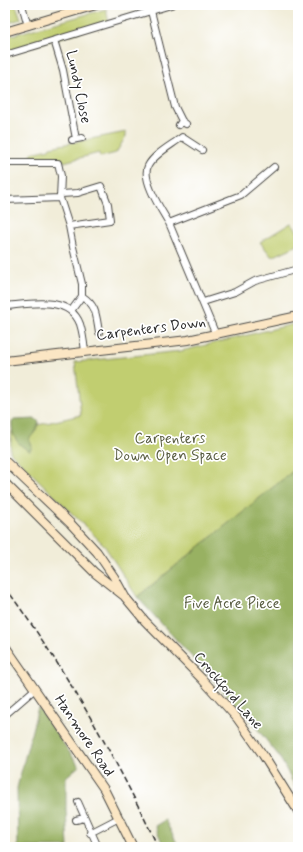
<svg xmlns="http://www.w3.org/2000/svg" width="303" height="852" viewBox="0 0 303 852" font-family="Mynerve,sans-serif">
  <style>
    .green { fill: #c1ce70; stroke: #767c4e }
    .forest { fill: #98b162; stroke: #626e46 }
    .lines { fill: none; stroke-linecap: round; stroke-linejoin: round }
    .street-casing { stroke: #494845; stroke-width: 8 }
    .secondary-casing { stroke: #494845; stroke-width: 10 }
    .street { stroke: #fff; stroke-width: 6 }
    .secondary { stroke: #fbe6c4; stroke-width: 8 }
    .rail { stroke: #2b2b2b; stroke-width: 1.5; stroke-dasharray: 6 3; stroke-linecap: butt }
    .labels { text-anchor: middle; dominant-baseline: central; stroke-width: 3.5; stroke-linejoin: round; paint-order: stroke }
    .street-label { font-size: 15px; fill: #2b2b2b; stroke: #fff }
    .park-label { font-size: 15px; fill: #585c40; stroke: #fff }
  </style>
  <rect width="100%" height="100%" fill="#fff"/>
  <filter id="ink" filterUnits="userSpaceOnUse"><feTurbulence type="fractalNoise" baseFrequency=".025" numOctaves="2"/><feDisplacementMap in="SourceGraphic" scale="8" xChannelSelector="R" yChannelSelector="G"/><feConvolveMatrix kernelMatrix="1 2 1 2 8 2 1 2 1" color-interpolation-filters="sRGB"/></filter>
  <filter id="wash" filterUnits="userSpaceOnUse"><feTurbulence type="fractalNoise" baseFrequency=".012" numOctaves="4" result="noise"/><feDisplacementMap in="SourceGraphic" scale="16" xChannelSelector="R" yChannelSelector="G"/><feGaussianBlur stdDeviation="0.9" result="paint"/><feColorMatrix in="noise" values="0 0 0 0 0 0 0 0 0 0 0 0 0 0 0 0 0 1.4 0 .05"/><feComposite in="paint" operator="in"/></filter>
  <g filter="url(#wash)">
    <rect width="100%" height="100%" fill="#f1edd9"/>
    <path class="green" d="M5,5H16L21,19L5,24Z
      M106,9L109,23L5,55V37Z
      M126,132V136L116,153L100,157L99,153L64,162L62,159L31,157V153L49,149L50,147Z
      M291,223L298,232V245L272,257L260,242Z
      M298,323V467L137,597L104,545L10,452L12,431L81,415L75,362L181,351Z"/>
    <path class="forest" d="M36,419L39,422L35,432L29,439L32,446L30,451C17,445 11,435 12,422L14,420Z
      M298,467V792L279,756L250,720L137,597Z
      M38,707L79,766L66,777V810L68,847H18L17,788Z
      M165,820L179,847H164L155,826Z"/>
  </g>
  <g filter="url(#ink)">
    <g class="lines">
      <g class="street-casing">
        <path id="street" d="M22,5L28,26
          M151,11L175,107L182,121
          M54,40L63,70L76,139
          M5,55L171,5
          M5,89L6,88
          M179,125L182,121L186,124
          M72,140L82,138
          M202,150L182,137C172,145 154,154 148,166C141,180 162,211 169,223L216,335
          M5,163H58L61,176L60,198L69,226L73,247L82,284V296L71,311
          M61,194L78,193L101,186L108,204L110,220L69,226
          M5,200L60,198
          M169,223L241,195L274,167
          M82,296C97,306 96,315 99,332
          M203,302L235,292L255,281L298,269
          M5,306C30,304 69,295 80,324C83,333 84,343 85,352
          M5,715L35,689
          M78,802L98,847
          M76,820L84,818
          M90,833L119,818"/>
      </g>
      <g class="secondary-casing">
        <path id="secondary" d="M5,32L96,5
          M5,361L188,340L298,316
          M5,461L70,523L97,552L114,577L125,597L145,621L202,679L237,718L263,755L298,811
          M5,483L95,573L123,595
          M5,646L104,789L133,847"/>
      </g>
      <use href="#street" class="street"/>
      <use href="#secondary" class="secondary"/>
      <path class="rail" d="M5,587C65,669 115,755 158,847"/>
    </g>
  </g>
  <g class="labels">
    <g class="street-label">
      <text transform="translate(78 87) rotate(78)">Lundy Close</text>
      <text transform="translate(151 329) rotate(-7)">Carpenters Down</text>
      <text transform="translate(228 691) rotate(49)">Crockford Lane</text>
      <text transform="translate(84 736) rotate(56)">Hanmore Road</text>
    </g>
    <g class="park-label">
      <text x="170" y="439">Carpenters<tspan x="170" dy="17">Down Open Space</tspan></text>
      <text x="232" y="604">Five Acre Piece</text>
    </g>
  </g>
  <rect width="303" height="852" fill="none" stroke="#fff" stroke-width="20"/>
</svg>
